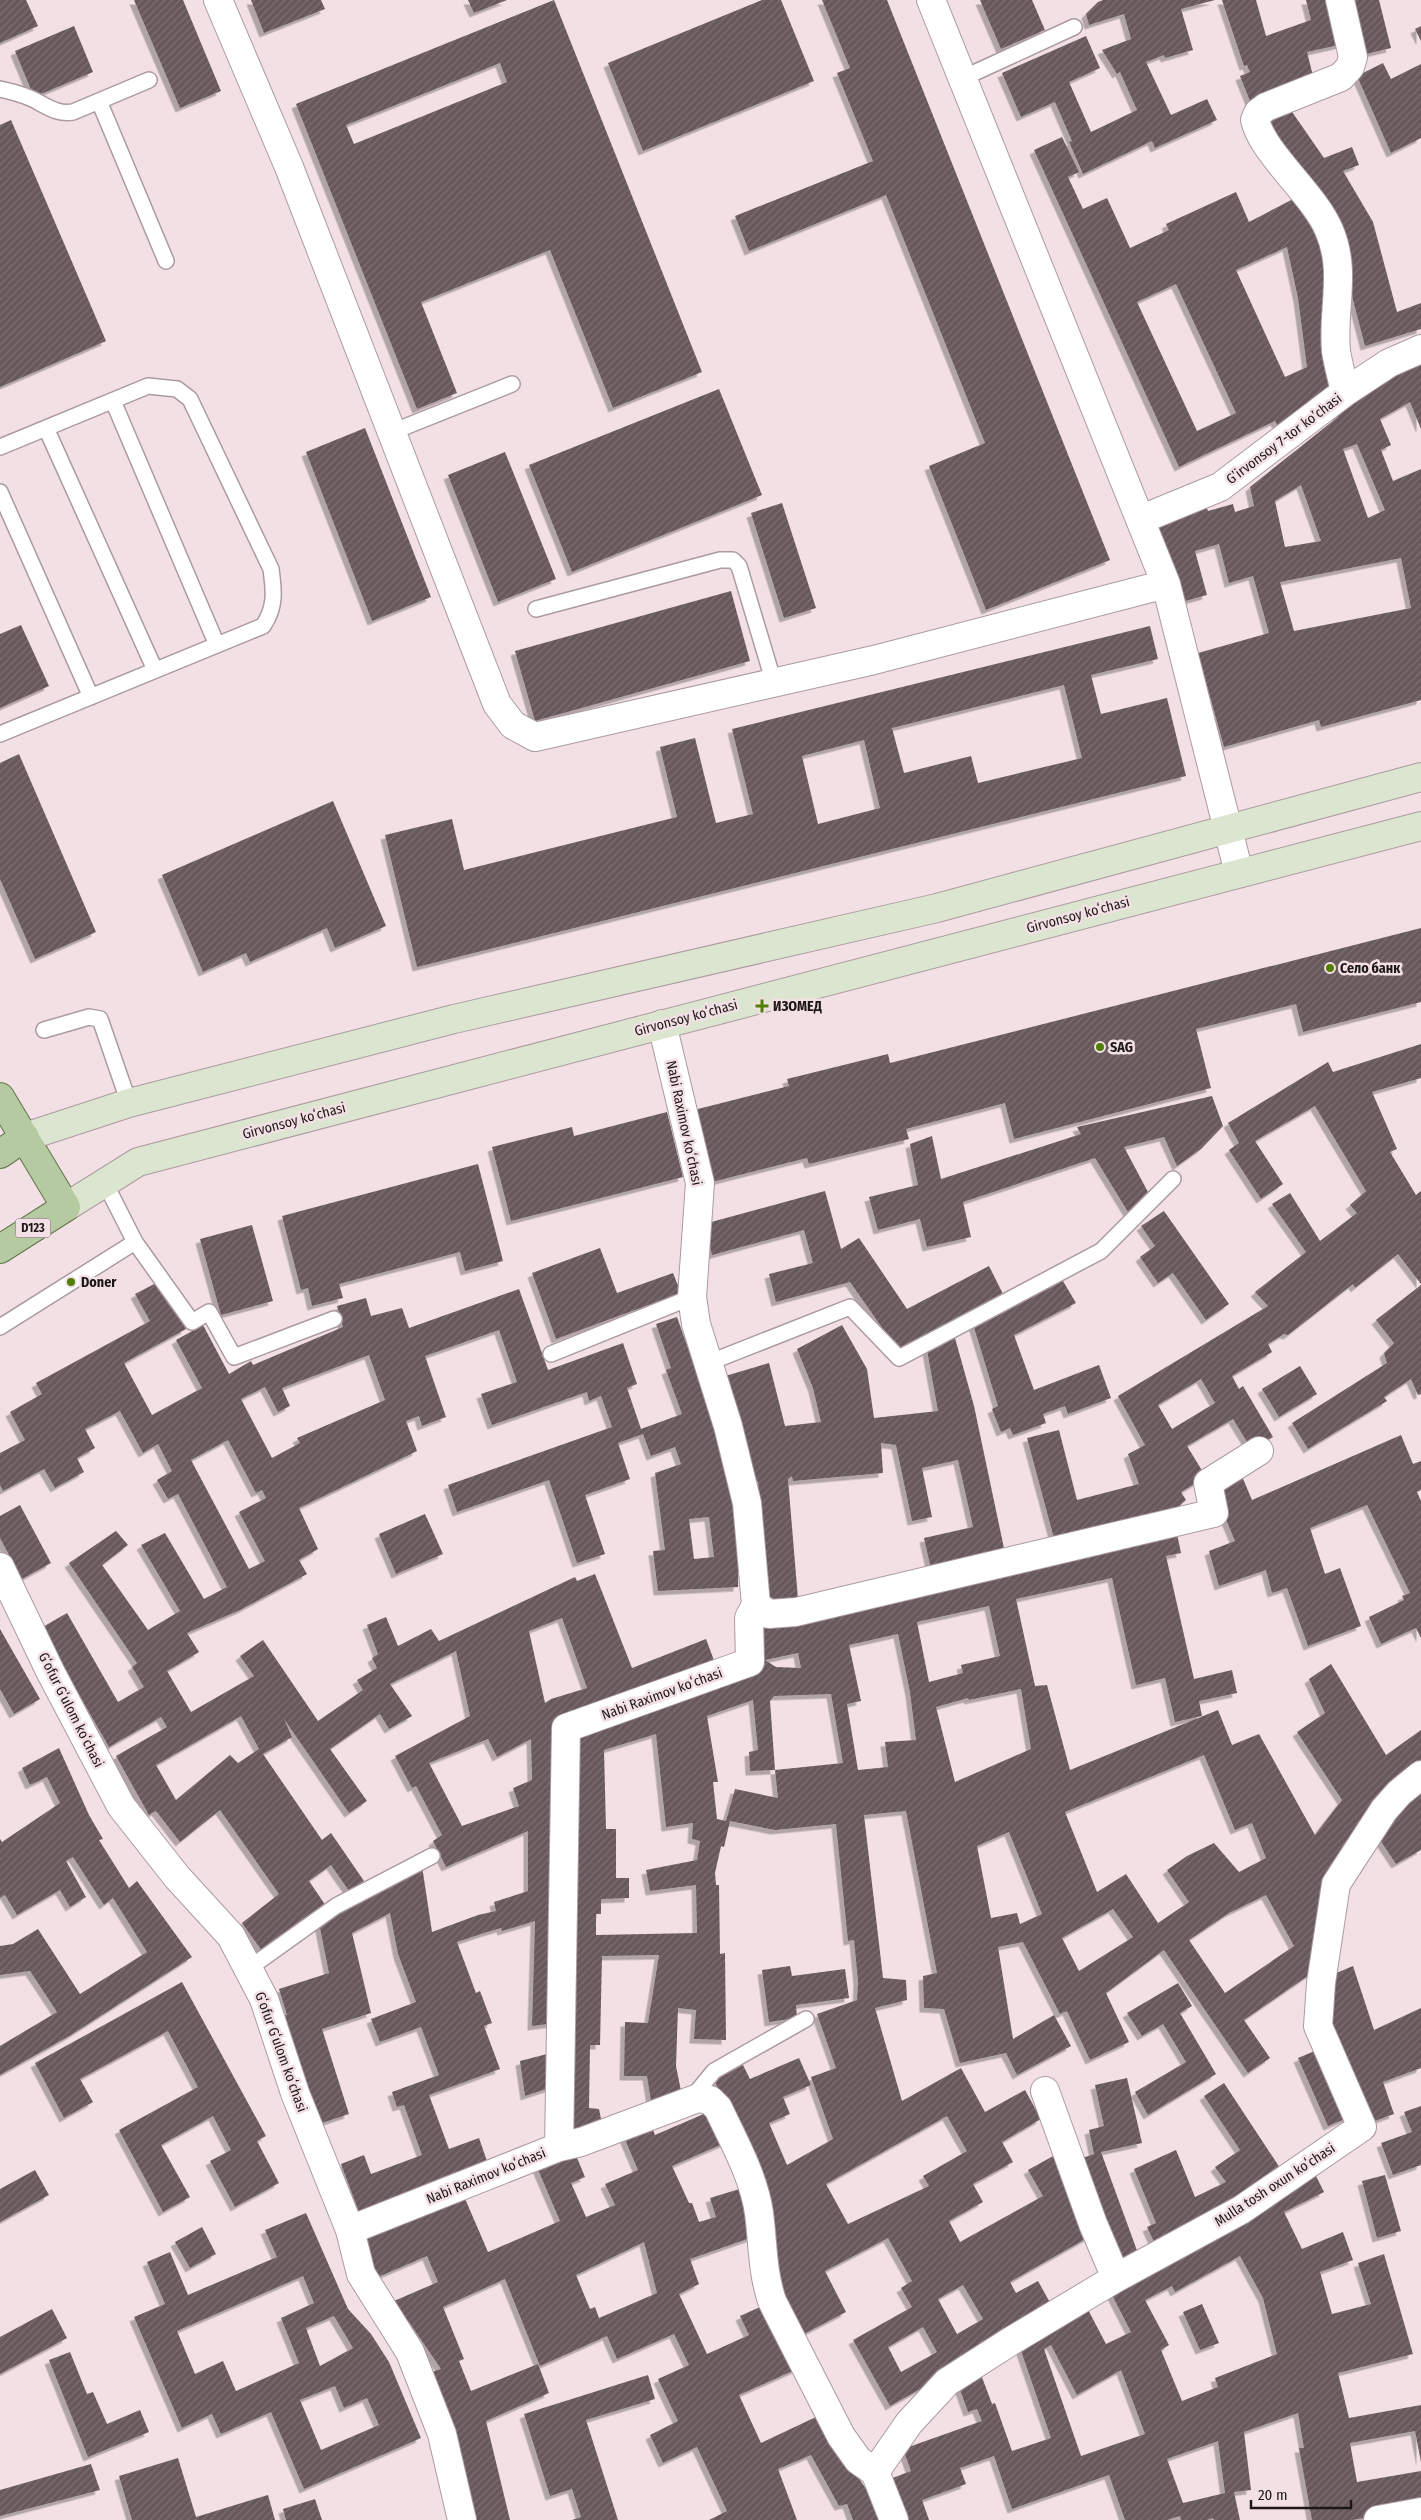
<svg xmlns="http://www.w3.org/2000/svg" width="1421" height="2520" viewBox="0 0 1421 2520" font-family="'Fira Sans Condensed',sans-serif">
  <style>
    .building { fill: url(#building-hatch); fill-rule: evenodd; filter: url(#shadow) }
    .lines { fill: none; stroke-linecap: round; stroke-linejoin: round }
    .service-casing { stroke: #ab9b9f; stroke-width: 18 }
    .minor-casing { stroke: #ab9b9f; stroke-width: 30 }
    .tertiary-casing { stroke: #ab9b9f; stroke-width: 30 }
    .secondary-casing { stroke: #ab9b9f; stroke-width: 30 }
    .primary-casing { stroke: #617549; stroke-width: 30 }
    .service { stroke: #fff; stroke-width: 15 }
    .minor { stroke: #fff; stroke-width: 28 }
    .tertiary { stroke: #fff; stroke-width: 28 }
    .secondary { stroke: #dbe5d0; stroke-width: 28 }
    .primary { stroke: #b6caa1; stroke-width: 28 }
    .poi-dot { fill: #517e06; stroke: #f2e0e4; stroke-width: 2 }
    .labels { text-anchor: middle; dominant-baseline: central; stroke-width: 5; stroke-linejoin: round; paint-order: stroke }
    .shield { fill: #f2e0e4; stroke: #5d5355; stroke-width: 1 }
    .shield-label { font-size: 12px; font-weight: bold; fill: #1d1718 }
    .street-label { font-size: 14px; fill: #1d1718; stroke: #f2e0e4 }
    .poi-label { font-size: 14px; font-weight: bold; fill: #1d1718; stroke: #f2e0e4; text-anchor: start }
  </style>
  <defs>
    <pattern id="building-hatch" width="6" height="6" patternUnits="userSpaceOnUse" patternTransform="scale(1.25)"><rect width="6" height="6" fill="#67585b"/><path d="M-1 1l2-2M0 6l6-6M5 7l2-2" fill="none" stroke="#7c7073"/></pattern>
    <filter id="shadow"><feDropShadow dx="-4.5" dy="4.5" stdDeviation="0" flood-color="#0004"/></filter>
  </defs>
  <rect width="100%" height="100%" fill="#f2e0e4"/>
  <path class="building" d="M0,0H26L38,26L0,43Z
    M134,0H183L221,91L180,108Z
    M251,0H321L325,9L264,33Z
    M468,0H507L474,13Z
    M554,0L702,372L613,408L550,250L421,302L457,393L417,409L296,104ZM500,63L507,82L354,144L346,125Z
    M762,0H781L814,81L643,151L608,63Z
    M822,0H887L1110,560L986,610L929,466L985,443L886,195L749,251L735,216L873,161L837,73L850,68Z
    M980,0H1032L1045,30L1001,49Z
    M1103,0H1215L1181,9L1193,50L1165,58L1164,55L1146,62L1171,115L1207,99L1217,120L1155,148L1152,141L1083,174L1069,142L1072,141L1055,102L1021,117L1002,73L1086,36L1100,68L1069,82L1091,132L1137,110L1120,72L1117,74L1102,50L1131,39L1124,14L1089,25L1086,14L1098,2Z
    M1222,0H1256L1266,36L1311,20L1306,0H1333L1343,44L1307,52L1313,76L1250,101L1240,76L1250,72L1247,65L1244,66Z
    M1343,0H1379L1391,48L1358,56Z
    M74,26L93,72L34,97L15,51Z
    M1421,26V41L1415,29Z
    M1383,63L1391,79L1421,64V138L1391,153L1357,76Z
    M1288,106L1324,158L1352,147L1359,165L1343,171L1373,222L1397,312L1421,303V329L1365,346L1339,246L1263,124Z
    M11,120L106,341L0,387V125Z
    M1062,137L1079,172L1068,177L1083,209L1107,198L1130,248L1169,230L1166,224L1236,192L1249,222L1297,197L1312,214L1332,279V392L1278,426L1275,421L1179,467L1034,150ZM1287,247L1298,298L1307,367L1285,377L1236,270ZM1176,284L1236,413L1197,431L1137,302Z
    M1421,359V429L1410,402L1380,419L1391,445L1381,450L1393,481L1421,469V700L1321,727L1319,720L1224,747L1198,653L1269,633L1253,576L1229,583L1219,544L1195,551L1207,595L1174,604L1151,522L1206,506L1208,511L1233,504L1235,512L1254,506L1250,487L1338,417L1333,411ZM1357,444L1385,510L1368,518L1343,449ZM1301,485L1321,541L1285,547L1275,501ZM1401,558L1411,608L1294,631L1280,582Z
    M719,389L762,495L572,572L529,465Z
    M365,428L431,597L372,621L306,452Z
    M505,452L556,579L498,602L448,475Z
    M782,503L816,608L784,618L751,513Z
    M731,591L750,661L535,721L515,651Z
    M21,625L49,686L0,708V634Z
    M1150,626L1158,659L1091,675L1101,714L1167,698L1186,776L417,967L385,835L452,819L464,870L677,817L660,747L695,738L716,823L753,814L732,729ZM1064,685L1082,758L978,783L971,756L904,773L892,728ZM864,740L880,808L818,824L802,756Z
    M19,754L96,932L35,959L0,879V763Z
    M333,801L386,926L335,948L327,928L250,962L246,953L203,972L162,875Z
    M1421,928V1002L1303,1032L1296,1004L1196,1029L1211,1088L1014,1139L1005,1103L906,1129L909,1139L809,1164L807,1158L708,1183L690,1111L789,1086L787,1079L888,1054L890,1063Z
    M1421,1044V1078L1372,1092L1397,1149L1390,1152L1416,1195L1421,1191V1284L1398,1254L1355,1288L1353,1284L1288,1335L1284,1334L1268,1344L1272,1352L1232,1376L1239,1389L1243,1386L1273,1437L1252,1450L1233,1419L1187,1446L1206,1477L1181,1492L1186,1500L1175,1510L1055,1542L1027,1438L1059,1430L1077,1500L1139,1484L1128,1454L1145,1445L1118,1396L1268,1306L1255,1292L1306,1252L1272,1204L1290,1193L1320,1241L1357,1213L1350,1205L1366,1191L1315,1106L1255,1141L1283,1184L1261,1199L1229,1150L1239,1143L1228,1123L1328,1062L1333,1072ZM1201,1379L1215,1403L1172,1429L1158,1405Z
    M1212,1096L1223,1126L1201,1149L1177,1166L1164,1137L1124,1147L1148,1192L1128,1212L1095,1158L963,1202L971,1237L927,1247L920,1219L878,1230L869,1197L918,1185L910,1144L932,1136L941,1179L1081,1134L1077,1127Z
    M667,1112L683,1177L511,1221L492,1147L572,1127L574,1136Z
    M478,1164L503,1261L465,1271L460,1252L339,1284L343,1298L312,1306L308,1288L301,1290L282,1216Z
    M825,1191L841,1249L859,1238L907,1309L989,1266L1003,1294L897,1349L850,1282L776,1302L769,1274L813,1263L804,1230L712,1255L704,1224Z
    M1164,1211L1229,1304L1206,1320L1173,1273L1158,1283L1140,1257L1155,1246L1141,1226Z
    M252,1225L273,1301L221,1315L200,1239Z
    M600,1248L617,1293L673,1273L681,1293L556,1339L532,1273Z
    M1060,1276L1076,1303L1014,1335L1034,1390L1099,1365L1111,1398L1068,1414L1065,1406L1043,1414L1046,1423L1013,1435L1010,1428L1001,1432L992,1409L998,1406L973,1324Z
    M160,1281L186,1329L124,1363L152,1415L202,1388L176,1340L203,1325L229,1374L251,1361L253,1365L343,1327L337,1306L366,1298L371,1316L402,1308L409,1328L519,1289L548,1370L623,1343L637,1384L627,1388L641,1429L682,1414L666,1370L671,1368L656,1324L677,1317L731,1469L739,1528L738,1587L658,1591L653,1551L665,1550L655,1473L681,1464L675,1447L651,1456L643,1434L618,1443L630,1479L585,1495L605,1554L577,1563L549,1480L457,1512L448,1485L612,1427L601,1396L589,1401L587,1392L492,1425L481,1394L517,1382L499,1330L425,1356L446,1417L422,1426L419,1416L406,1421L417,1451L299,1508L318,1549L299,1560L307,1574L240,1610L187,1633L199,1652L167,1671L191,1712L254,1676L240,1656L263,1640L318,1721L363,1690L357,1680L377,1668L372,1658L378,1654L367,1625L386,1617L398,1646L431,1629L439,1641L575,1577L577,1581L595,1574L632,1668L706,1639L715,1663L559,1725L555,2023L532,2026L535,1921L502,1931L501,1928L484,1933L457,1942L476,1993L480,1991L492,2023L484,2026L500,2069L429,2095L449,2149L479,2138L488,2164L359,2212L341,2164L364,2155L371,2174L422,2155L404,2105L397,2107L392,2092L439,2075L421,2027L380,2042L371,2019L416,2002L398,1954L390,1913L352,1933L371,2013L322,2029L349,2114L319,2124L285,2015H287L279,1989L329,1973L319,1923L422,1866L432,1932L478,1915L496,1911L494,1902L528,1891V1831L446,1867L433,1841L442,1835L416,1786L412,1788L395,1756L470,1716L456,1651L390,1684L412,1716L389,1729L380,1714L330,1749L367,1801L349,1813L284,1719L292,1737L263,1754L322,1840L331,1833L364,1881L349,1891L331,1865L309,1881L326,1906L262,1951L242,1923L279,1894L220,1810L180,1842L156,1811L149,1815L116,1756L167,1727L161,1717L109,1747L41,1628L67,1613L118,1702L144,1687L132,1667L137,1663L69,1563L116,1531L128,1545L102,1565L148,1630L180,1611L141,1545L165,1533L204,1599L227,1587L178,1494L168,1499L157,1480L172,1471L158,1444L143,1453L120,1411L85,1429L95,1448L77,1458L84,1472L55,1488L44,1469L3,1491L0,1485V1453L25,1440L10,1412L42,1394L36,1383L150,1321L135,1294ZM369,1355L385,1400L297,1438L300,1443L272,1458L241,1399L265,1387L278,1412L290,1406L282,1388ZM228,1440L256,1493L262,1490L266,1498L239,1512L265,1561L249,1569L191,1460ZM709,1517L714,1557L694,1559L689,1519ZM562,1618L587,1688L551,1699L545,1703L529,1631ZM241,1716L259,1749L238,1763L230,1755L176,1800L156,1765ZM488,1739L497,1757L531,1739L532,1780L513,1788L519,1806L462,1826L429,1763Z
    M1421,1285V1394L1418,1395L1411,1379L1384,1397L1387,1401L1308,1449L1292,1423L1387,1363L1384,1353L1394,1343L1376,1320Z
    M842,1325L867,1369L874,1418L938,1411L927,1350L955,1338L974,1406L1005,1553L931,1569L924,1538L973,1527L958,1460L922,1468L932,1517L912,1521L896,1445L881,1443L883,1473L793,1481L792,1476L788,1479L798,1599L768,1602L758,1481L748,1483L722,1377L769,1363L785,1426L821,1422L813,1388L797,1349Z
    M1300,1366L1317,1394L1279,1417L1262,1389Z
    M1401,1435L1413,1464L1421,1461V1490L1417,1492L1421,1501V1638L1416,1628L1381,1644L1369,1617L1404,1600L1402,1596L1410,1593L1367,1505L1310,1528L1325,1574L1340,1568L1361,1626L1308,1646L1287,1588L1272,1593L1266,1570L1219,1586L1209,1551L1235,1541L1212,1486L1241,1474L1252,1500Z
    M20,1505L51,1563L22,1579L0,1538V1516Z
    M425,1514L443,1554L396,1574L379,1534Z
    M1176,1529L1181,1553L1166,1556L1194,1679L1232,1670L1237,1693L1199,1701L1202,1716L1175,1722L1165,1678L1136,1685L1112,1578L1016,1599L1035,1686L1047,1685L1070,1770L1218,1710L1232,1745L1259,1734L1315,1835L1342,1800L1297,1732L1325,1713L1309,1679L1331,1664L1386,1755L1421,1730V1771L1379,1804L1312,1973L1244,2020L1270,2058L1248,2073L1164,1950L1106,1993L1129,2042L1090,2060L1067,2011L1060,2014L1023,1942L998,1947L1013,2039L1054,2015L1071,2046L1017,2075L1006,2053L960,2063L944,2009L924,2008L923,1976L937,1973L906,1811L864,1815L883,1978L906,1980L907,2000L875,2008L902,2101L961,2068L985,2112L1025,2090L1041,2119L1002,2142L1013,2162L973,2184L983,2202L949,2221L960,2242L1043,2196L1028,2170L1055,2155L1089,2237L1010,2282L1016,2293L1038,2281L1053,2308L1017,2335L890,2406L853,2340L912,2307L901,2288L912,2281L888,2238L825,2271L846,2312L798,2337L777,2297L757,2182L714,2079L743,2065L750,2079L799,2058L811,2085L783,2097L790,2114L769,2123L787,2165L833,2139L811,2077L836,2068L817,2014L857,2000L858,1981L854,1940L848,1941L836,1824L775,1830L730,1821L724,1847L721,1846L715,1873L716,1885H719L720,1954L725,1953L726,2040L694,2039L696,2010L678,2008L676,2066L682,2096L652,2107L647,2076H624L625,2022L648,2023L659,1955L602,1956L600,2045H590L589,2108L599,2109L602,2124L575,2136L568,2129L570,1730L673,1695L765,1660L776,1667L801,1668L798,1653L765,1660L757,1626ZM989,1606L1000,1656L961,1665L963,1673L929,1682L917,1622ZM898,1634L910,1692L916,1740L885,1742L888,1767L858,1770L847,1704L861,1701L849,1645ZM1021,1689L1031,1749L955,1782L936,1707L968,1698L969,1700ZM831,1694L843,1763L775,1770L778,1798L735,1789L726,1821L717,1819L713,1782H718L707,1716L753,1700L758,1750L749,1752L750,1771L775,1770L770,1701L774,1696ZM656,1734L666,1827L693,1823L692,1839L700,1841L697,1860L646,1870L650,1891L696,1885L697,1933L596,1935V1914H601V1899L629,1898V1878H616V1829H606L604,1750ZM1204,1755L1235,1830L1252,1823L1266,1858L1239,1872L1214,1843L1187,1856L1167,1870L1189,1902L1158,1923L1126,1874L1097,1892L1065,1812ZM1009,1832L1042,1914L1020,1924L1017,1913L991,1918L977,1846ZM1266,1895L1294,1946L1225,1993L1189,1940L1229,1913ZM1113,1909L1133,1937L1079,1971L1062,1938ZM947,2116L967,2151L923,2176L929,2186L848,2224L826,2184ZM963,2285L983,2319L957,2334L938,2299ZM923,2327L937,2352L901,2372L888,2347Z
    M0,1629L40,1699L14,1714L0,1689Z
    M59,1748L89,1815L103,1839L99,1840L129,1888L137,1881L192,1957L71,2035L0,2075V2046L57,2012L30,1971L0,1975V1946L13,1944L38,1929L80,1994L147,1952L113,1898L104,1905L73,1857L66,1861L86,1897L70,1907L60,1890L17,1915L5,1895L0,1898V1839L2,1842L60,1803L47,1777L30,1785L22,1768Z
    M1421,1778V1850L1396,1864L1376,1834Z
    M790,1966L792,1976L845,1969L849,1998L796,2005L797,2018L769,2022L762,1970Z
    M1353,1966L1374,2030L1421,2008V2068L1383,2082L1394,2114L1369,2123L1326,2028L1334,1974Z
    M182,1982L266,2136L257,2141L279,2183L235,2207L210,2161L231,2150L213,2116L161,2145L190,2197L163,2212L119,2130L198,2087L168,2031L80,2079L93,2102L64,2118L35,2063Z
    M1178,1983L1192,2006L1180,2013L1216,2074L1148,2115L1135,2092L1186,2062L1163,2024L1142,2036L1127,2013Z
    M1322,2048L1352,2116L1328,2126L1298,2058Z
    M555,2052L552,2087L525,2096L520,2061Z
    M1127,2078L1142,2143L1101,2152L1139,2256L1115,2265L1077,2160L1094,2154L1089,2130L1104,2126L1095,2085Z
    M1224,2083L1280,2168L1236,2198L1155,2244L1147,2227L1156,2223L1134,2169L1176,2150L1195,2197L1226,2182L1215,2167L1240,2150L1204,2096Z
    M1421,2106V2165L1393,2175L1381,2143L1412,2132L1404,2112Z
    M713,2110L727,2142L672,2166L689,2203H692L699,2222L716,2217L710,2198L746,2187L753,2237L690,2259L699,2284L679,2294L707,2354L749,2335L740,2316L769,2303L799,2368L739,2395L761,2443L818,2416L866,2489L871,2488L884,2520H853L847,2504L839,2506L811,2455L778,2469L797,2520H709L727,2511L697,2447L663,2463L650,2435L678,2421L658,2379L689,2365L674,2334L617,2359L607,2336L540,2366L505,2279L443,2307L464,2359L459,2361L471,2391L538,2364L549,2393L486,2421L510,2520H476L454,2429L432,2372L441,2369L409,2322L404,2324L394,2301L438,2282L427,2256L378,2277L361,2238L463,2194L488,2252L560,2221L536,2165L573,2148L585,2177L571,2183L586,2217L615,2205L605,2184L638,2170L624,2137L651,2125L655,2135ZM644,2242L657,2293L599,2318L595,2307L590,2309L576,2275Z
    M35,2170L49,2195L0,2222V2189Z
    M1314,2172L1324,2192L1284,2212L1302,2249L1343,2232L1353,2260L1320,2272L1332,2314L1371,2304L1358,2263L1384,2254L1413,2354L1338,2373L1349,2418L1421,2405V2462L1415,2431L1350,2443L1357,2482L1421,2471V2508L1352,2520H1312L1299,2448H1304L1298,2413L1244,2432L1251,2490L1234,2492L1240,2520H1214L1213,2518L1207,2520H1181L1180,2516L1167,2520H1125L1109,2475L1012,2509L994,2456L960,2468L966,2484L922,2500L929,2520H904L890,2479L911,2471L903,2449L982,2421L977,2409L968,2412L957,2381L980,2372L992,2404L995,2403L1012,2451L1051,2438L1018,2342L1084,2302L1106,2344L1131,2332L1109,2289ZM1240,2256L1263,2298L1277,2354L1215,2378L1218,2387L1182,2401L1161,2350L1169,2345L1145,2300L1172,2286L1175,2292ZM1051,2345L1077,2395L1121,2370L1145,2434L1081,2456L1044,2349ZM1218,2441L1225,2493L1183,2503L1167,2459Z
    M1385,2175L1401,2231L1377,2238L1362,2181Z
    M306,2213L348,2309L371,2334L389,2362L421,2438L304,2489L271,2412L221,2434L212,2414L182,2428L134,2317L165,2304L147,2262L170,2252L188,2295L277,2257L265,2230ZM303,2276L314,2303L281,2318L299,2363L236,2391L223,2361L195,2374L177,2331ZM334,2316L353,2348L320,2366L306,2328ZM335,2386L344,2408L367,2398L379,2425L321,2450L300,2400Z
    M202,2227L216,2254L190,2268L175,2242Z
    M1202,2304L1219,2343L1200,2350L1183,2312Z
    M52,2309L67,2338L0,2374V2337Z
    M70,2352L87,2394L93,2392L107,2424L140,2410L149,2432L88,2457L49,2360Z
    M648,2375L655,2399L586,2420L618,2520H572L581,2517L572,2489L550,2496L524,2414Z
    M178,2458L196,2517L268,2495L275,2520H132L119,2476Z
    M91,2464L100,2490L0,2516V2490Z
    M315,2499L322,2520H286L283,2509Z"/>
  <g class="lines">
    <g class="service-casing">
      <path id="service" d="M963,78L1074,27
        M0,89C10,91 21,94 30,98C46,105 56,115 73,112L149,80
        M99,101L166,261
        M113,401L217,645
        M46,428L155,670
        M392,432L512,384
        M0,447L148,386L177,389L190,399L271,569C274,591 276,607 263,626L0,734
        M0,492L91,697
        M536,609L720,560H733L739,566L774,683
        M44,1030L89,1017L100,1019L129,1103
        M105,1183L135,1242L192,1322L209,1312L234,1357L334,1319
        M0,1327L135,1242
        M551,1354L692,1297
        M708,1363L850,1307L899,1358L1101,1251L1173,1179
        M248,1969L336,1906L432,1856
        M690,2100L714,2071L806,2019"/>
    </g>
    <g class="minor-casing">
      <path id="minor" d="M218,0L289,167L497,704L513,725L535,737L874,660L1166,584
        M931,0L1166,584L1239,873
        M1340,0L1353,57L1350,67L1341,77L1266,107L1258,113L1255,120C1263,154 1314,194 1329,230C1347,271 1332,310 1336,351C1338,364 1342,378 1345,392
        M1142,519L1220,487L1345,392L1389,363L1421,349
        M756,1605L769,1614L796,1612L1214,1513L1208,1483L1259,1451
        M1045,2091L1093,2224L1116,2278
        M559,2147L581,2142L698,2098L710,2100L718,2108C733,2140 754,2177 759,2213C763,2243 762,2271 772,2301L841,2436L858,2460L875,2472L894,2520
        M350,2230L559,2147L566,1728L750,1662L749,1618L756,1605L747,1503L728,1426L696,1324L692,1297L700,1183L662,1024
        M875,2472L909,2423L947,2382L1011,2341L1116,2278L1241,2210L1362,2127L1318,2026L1321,1983L1336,1884L1384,1810L1399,1793L1421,1775
        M1378,2520L1421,2512"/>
    </g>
    <g class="tertiary-casing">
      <path id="tertiary" d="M0,1567L50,1671L121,1806L177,1877L231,1936L264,1999L295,2093L350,2230L361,2274L410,2352L442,2434L462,2520"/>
    </g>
    <g class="secondary-casing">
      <path id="secondary" d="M25,1137L129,1103L454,1019L937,908L1421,777
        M66,1207L138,1162L1421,826"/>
    </g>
    <g class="primary-casing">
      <path id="primary" d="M0,1097L66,1207L0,1249
        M0,1154L25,1137"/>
    </g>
    <use href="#service" class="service"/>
    <use href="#minor" class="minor"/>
    <use href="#tertiary" class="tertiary"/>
    <use href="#secondary" class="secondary"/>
    <use href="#primary" class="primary"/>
  </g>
  <g class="poi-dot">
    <circle cx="1330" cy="968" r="5"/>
    <path d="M759.5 998.5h5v5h5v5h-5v5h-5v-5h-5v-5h5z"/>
    <circle cx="1100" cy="1047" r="5"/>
    <circle cx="71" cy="1282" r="5"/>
  </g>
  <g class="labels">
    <rect class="shield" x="15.5" y="1218.5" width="35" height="19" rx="4"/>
    <g class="shield-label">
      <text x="33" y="1228">D123</text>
    </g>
    <g class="street-label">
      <text transform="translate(1284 439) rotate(-37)">Gʼirvonsoy 7-tor koʼchasi</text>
      <text transform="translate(1078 915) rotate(-15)">Girvonsoy koʻchasi</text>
      <text transform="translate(686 1018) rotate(-15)">Girvonsoy koʻchasi</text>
      <text transform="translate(294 1121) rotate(-15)">Girvonsoy koʻchasi</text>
      <text transform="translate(684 1123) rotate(78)">Nabi Raximov koʻchasi</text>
      <text transform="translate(662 1694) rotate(-20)">Nabi Raximov koʻchasi</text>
      <text transform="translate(71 1710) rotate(63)">Gʻofur Gʻulom koʻchasi</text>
      <text transform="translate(281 2052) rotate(70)">Gʻofur Gʻulom koʻchasi</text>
      <text transform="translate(486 2176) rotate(-22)">Nabi Raximov koʻchasi</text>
      <text transform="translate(1275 2185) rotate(-33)">Mulla tosh oxun koʻchasi</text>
    </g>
    <g class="poi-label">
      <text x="1340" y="968">Село банк</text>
      <text x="773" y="1006">ИЗОМЕД</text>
      <text x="1110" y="1047">SAG</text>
      <text x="81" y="1282">Doner</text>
    </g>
  </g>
  <path d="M1251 2500v8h100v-8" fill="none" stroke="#1d1718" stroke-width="2.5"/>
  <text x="1258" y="2500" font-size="15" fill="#1d1718" stroke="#f2e0e4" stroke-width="4" paint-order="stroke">20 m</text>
</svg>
